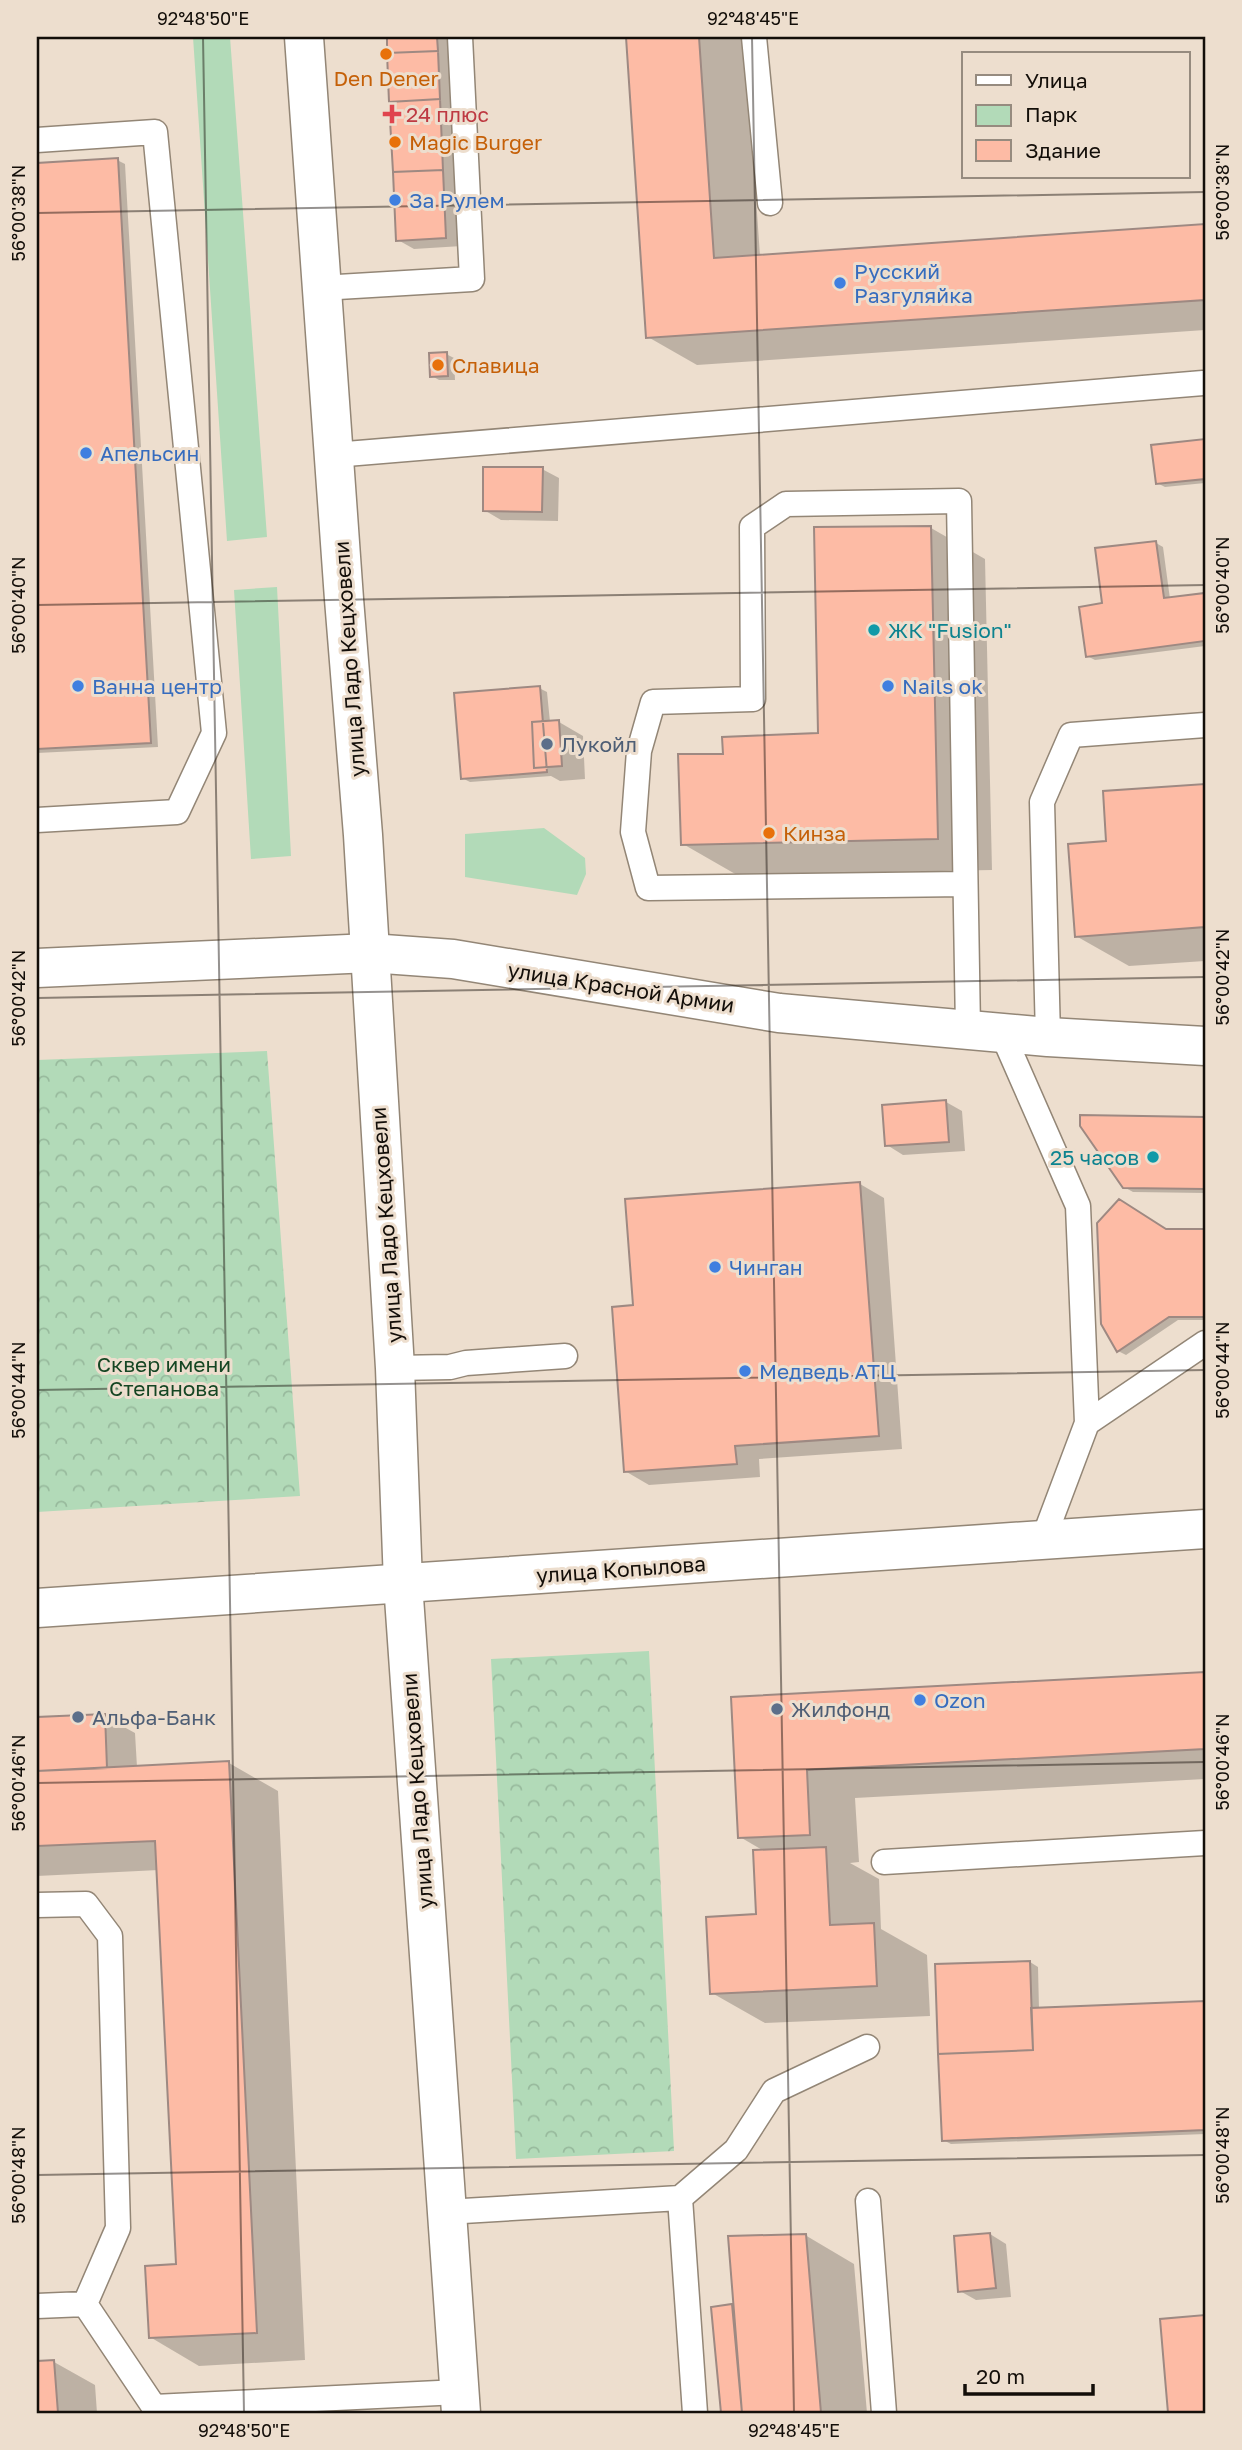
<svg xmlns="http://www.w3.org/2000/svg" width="1242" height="2450" viewBox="0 0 1242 2450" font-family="'Golos Text',sans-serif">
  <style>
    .green { fill: #b2dab8 }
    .forest { fill: url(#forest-crowns) }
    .shadow { fill: #0003 }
    .building { fill: #fdbba5; stroke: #9e8982; stroke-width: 2 }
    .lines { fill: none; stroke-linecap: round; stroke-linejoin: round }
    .lane-casing { stroke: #938676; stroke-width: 27 }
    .secondary-casing { stroke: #938676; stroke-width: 41 }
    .primary-casing { stroke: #938676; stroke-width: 41 }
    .lane { stroke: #fff; stroke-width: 24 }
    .secondary { stroke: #fff; stroke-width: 38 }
    .primary { stroke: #fff; stroke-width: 38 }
    .ticks { fill: none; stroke: #130e09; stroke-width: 2; stroke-opacity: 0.45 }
    .food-dot { fill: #e8710a; stroke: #eddece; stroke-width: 2.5 }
    .health-dot { fill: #e0444e; stroke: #eddece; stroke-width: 2.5 }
    .shop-dot { fill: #3f7fe0; stroke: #eddece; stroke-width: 2.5 }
    .culture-dot { fill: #0f9aa8; stroke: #eddece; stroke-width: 2.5 }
    .service-dot { fill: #5c6f8a; stroke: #eddece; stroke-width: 2.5 }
    .labels { text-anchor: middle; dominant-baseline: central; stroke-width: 6; stroke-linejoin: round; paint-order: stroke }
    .food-label { font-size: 21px; fill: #c56008; stroke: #eddece; text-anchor: start }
    .health-label { font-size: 21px; fill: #be3a42; stroke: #eddece; text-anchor: start }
    .shop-label { font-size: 21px; fill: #366cbe; stroke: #eddece; text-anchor: start }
    .culture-label { font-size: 21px; fill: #0d838f; stroke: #eddece; text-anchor: start }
    .street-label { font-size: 21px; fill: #130e09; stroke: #eddece }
    .service-label { font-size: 21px; fill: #4e5e75; stroke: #eddece; text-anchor: start }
    .park-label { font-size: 21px; fill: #154623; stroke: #eddece }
    .neatline { fill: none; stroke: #130e09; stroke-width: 2.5 }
    .ticks-label { font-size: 18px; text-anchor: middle; fill: #130e09 }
  </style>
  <defs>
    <pattern id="forest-crowns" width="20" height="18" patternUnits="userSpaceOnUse" patternTransform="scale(1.75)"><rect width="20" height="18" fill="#b2dab8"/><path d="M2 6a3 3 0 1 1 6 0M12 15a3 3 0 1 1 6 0" fill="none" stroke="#98ba9d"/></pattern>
  </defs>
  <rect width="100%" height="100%" fill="#eddece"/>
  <path class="green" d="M193,37H230L267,537L227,541Z
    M277,587L291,856L251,859L234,590Z
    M544,828L585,858L586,874L577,895L465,877V834Z"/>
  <path class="forest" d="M267,1051L300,1496L37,1512V1060Z
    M649,1651L674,2151L516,2159L491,1659Z"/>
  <path class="shadow" d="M389,37H453L462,246L414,249L398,240Z
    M627,37H745L760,256L1205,226V330L697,365L648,337Z
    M117,160L125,164L158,747L37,753V164Z
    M446,354L454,358L455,380H439L432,376Z
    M1205,441V483L1165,487L1157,483L1153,447Z
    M542,469L559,478L558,521L501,520L484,510Z
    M931,528L985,559L992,870L737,875L683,844L724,755L819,735Z
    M1156,543L1163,547L1170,599L1205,594V646L1095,660L1087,656L1104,605Z
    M539,688L547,692L550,722H559L583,736L585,779L560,781L551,776L470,782L462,778Z
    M1205,785V961L1129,966L1076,936L1108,843L1105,792Z
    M946,1102L962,1111L965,1151L903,1155L887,1145Z
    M1082,1117L1205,1118V1193L1133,1192L1124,1187Z
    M860,1184L884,1198L902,1449L759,1459L760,1477L649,1485L625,1471L635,1306Z
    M1205,1230V1320H1178L1126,1355L1118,1351L1166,1231Z
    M1205,1674V1779L855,1798L859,1862L850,1863L879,1879L881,1929L927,1955L930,2016L765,2023L712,1993L758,1916L764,1851L740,1837L733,1699Z
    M104,1716L135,1733L137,1767L229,1763L278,1791L305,2360L199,2366L150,2337L178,2266L159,1870L37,1876V1718Z
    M1030,1962L1038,1967L1039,2009L1205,2002V2134L951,2144L943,2140Z
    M990,2234L1006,2244L1011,2297L976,2300L960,2291Z
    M805,2235L854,2264L867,2413H723L713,2308L734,2306Z
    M1205,2317V2413H1169L1162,2320Z
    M54,2362L95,2385L97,2413H37V2363Z"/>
  <path class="building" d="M387,37H437L438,51L387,53Z
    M626,37H699L714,258L1205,224V300L646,338Z
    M438,51L440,99L389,102L387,53Z
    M440,99L443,170L393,172L389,102Z
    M118,158L151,743L37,749V163Z
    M443,170L446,238L396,241L393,172Z
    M447,352L448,376L430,377L429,353Z
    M1205,439V479L1156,484L1151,445Z
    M483,467H543L542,512L483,511Z
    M931,526L938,839L681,845L678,754H723L722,737L818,733L814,527Z
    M1156,541L1164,598L1205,593V641L1086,657L1079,607L1102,603L1095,548Z
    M540,686L547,772L461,779L454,693Z
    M559,720L562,766L534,768L532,722Z
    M1205,784V927L1075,937L1068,844L1106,841L1103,791Z
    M946,1100L949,1142L885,1146L882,1105Z
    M1080,1115L1205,1117V1189L1123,1188L1080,1126Z
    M860,1182L879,1436L735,1446L737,1464L624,1472L612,1307L633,1305L625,1199Z
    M1119,1199L1166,1229H1205V1317H1169L1117,1352L1101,1324L1097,1223Z
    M1205,1672V1749L807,1770L810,1835L738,1838L731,1697Z
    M105,1714L107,1768L37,1771V1717Z
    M229,1761L257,2333L149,2338L145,2266L176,2264L155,1841L37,1846V1771Z
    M826,1847L830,1925L874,1923L877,1986L710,1994L706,1917L756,1914L753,1850Z
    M1030,1961L1033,2050L938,2054L935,1964Z
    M1205,2001V2130L942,2141L938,2054L1033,2050L1031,2008Z
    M990,2233L996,2288L958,2292L954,2236Z
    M806,2234L821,2413H742L728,2236Z
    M732,2304L742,2413H721L711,2307Z
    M1205,2315V2413H1168L1160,2319Z
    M54,2360L58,2413H37V2361Z"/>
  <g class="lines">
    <g class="lane-casing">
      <path id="lane" d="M754,37L770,203
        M37,140L155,132L214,733L177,812L37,820
        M321,288L472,279L460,37
        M334,455L1203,383
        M965,884L648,888L633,832L639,751L653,702L753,699L752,527L786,504L959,501L968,1029
        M1002,1033L1078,1206L1087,1423L1043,1540
        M1048,1037L1042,802L1071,735L1205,725
        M395,1368L450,1367L466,1363L565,1356
        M1087,1423L1205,1343
        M884,1862L1205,1843
        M37,1905L86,1904L110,1936L118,2228L85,2304L154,2407L459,2392
        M680,2198L736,2150L774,2091L867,2047
        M868,2201L884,2413
        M446,2212L680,2198L695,2413
        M37,2306L85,2304"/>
    </g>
    <g class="secondary-casing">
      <path id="secondary" d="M304,37L344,599L363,835L395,1368L403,1583L461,2413"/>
    </g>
    <g class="primary-casing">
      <path id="primary" d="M37,968L370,953L453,959L779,1013L1048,1037L1205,1046
        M37,1608L1205,1529"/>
    </g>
    <use href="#lane" class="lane"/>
    <use href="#secondary" class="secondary"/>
    <use href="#primary" class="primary"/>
  </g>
  <path class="ticks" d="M203,37L244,2413M752,37L794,2413M37,213L1205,192M37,605L1205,585M37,998L1205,977M37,1390L1205,1370M37,1783L1205,1762M37,2175L1205,2155"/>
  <g class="food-dot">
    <circle cx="386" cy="54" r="7"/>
    <circle cx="395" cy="142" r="7"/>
    <circle cx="438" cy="365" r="7"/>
    <circle cx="769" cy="833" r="7"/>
  </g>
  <path class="health-dot" d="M388.5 103.5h7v7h7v7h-7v7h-7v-7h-7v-7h7z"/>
  <g class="shop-dot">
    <circle cx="395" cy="200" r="7"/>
    <circle cx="840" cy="283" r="7"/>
    <circle cx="86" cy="453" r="7"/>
    <circle cx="78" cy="686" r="7"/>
    <circle cx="888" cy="686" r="7"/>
    <circle cx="715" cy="1267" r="7"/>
    <circle cx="745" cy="1371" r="7"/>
    <circle cx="920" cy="1700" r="7"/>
  </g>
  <g class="culture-dot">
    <circle cx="874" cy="630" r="7"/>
    <circle cx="1153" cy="1157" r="7"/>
  </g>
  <g class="service-dot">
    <circle cx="547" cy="744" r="7"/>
    <circle cx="777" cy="1709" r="7"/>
    <circle cx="78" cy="1717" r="7"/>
  </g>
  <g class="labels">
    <g class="food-label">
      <text x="386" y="78" text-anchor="middle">Den Dener</text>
      <text x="409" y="142">Magic Burger</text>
      <text x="452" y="365">Славица</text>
      <text x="783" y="833">Кинза</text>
    </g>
    <g class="health-label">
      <text x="406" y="114">24 плюс</text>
    </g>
    <g class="shop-label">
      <text x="409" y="200">За Рулем</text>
      <text x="854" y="271">Русский<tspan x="854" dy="24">Разгуляйка</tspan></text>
      <text x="100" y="453">Апельсин</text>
      <text x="92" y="686">Ванна центр</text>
      <text x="902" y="686">Nails ok</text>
      <text x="729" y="1267">Чинган</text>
      <text x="759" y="1371">Медведь АТЦ</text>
      <text x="934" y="1700">Ozon</text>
    </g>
    <g class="culture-label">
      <text x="888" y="630">ЖК "Fusion"</text>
      <text x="1139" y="1157" text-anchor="end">25 часов</text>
    </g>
    <g class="street-label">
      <text transform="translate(349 659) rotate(-94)">улица Ладо Кецховели</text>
      <text transform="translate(621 987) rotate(9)">улица Красной Армии</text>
      <text transform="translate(386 1225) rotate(-94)">улица Ладо Кецховели</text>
      <text transform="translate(621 1569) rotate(-4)">улица Копылова</text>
      <text transform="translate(417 1791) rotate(-94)">улица Ладо Кецховели</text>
    </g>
    <g class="service-label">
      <text x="561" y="744">Лукойл</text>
      <text x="791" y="1709">Жилфонд</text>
      <text x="92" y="1717">Альфа-Банк</text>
    </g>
    <g class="park-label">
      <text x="164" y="1364">Сквер имени<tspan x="164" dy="24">Степанова</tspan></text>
    </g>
  </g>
  <rect width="1242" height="2450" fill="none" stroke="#eddece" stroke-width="77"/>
  <rect x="962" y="52" width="228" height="126" fill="#eddece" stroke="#968b7f" stroke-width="2"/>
  <rect x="976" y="75" width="35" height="10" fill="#ffffff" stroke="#968b7f" stroke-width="2"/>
  <text x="1025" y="88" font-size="21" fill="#130e09">Улица</text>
  <rect x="976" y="105" width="35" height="21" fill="#b2dab8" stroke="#968b7f" stroke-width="2"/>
  <text x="1025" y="122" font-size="21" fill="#130e09">Парк</text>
  <rect x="976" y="140" width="35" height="21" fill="#fdbba5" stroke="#968b7f" stroke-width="2"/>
  <text x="1025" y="158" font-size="21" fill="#130e09">Здание</text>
  <path d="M965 2384v10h128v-10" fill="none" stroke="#130e09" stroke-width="3.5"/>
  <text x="976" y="2384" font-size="21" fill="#130e09" stroke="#eddece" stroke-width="5" paint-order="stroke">20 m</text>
  <rect x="38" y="38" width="1166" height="2374" class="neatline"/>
  <g class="ticks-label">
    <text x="203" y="25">92°48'50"E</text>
    <text x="753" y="25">92°48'45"E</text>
    <text transform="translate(1223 192) rotate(-90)" y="6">56°00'38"N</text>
    <text transform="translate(19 213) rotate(-90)" y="6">56°00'38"N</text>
    <text transform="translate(1223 585) rotate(-90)" y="6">56°00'40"N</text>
    <text transform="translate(19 605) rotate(-90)" y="6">56°00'40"N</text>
    <text transform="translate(1223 977) rotate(-90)" y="6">56°00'42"N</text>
    <text transform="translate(19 998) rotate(-90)" y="6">56°00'42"N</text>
    <text transform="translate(1223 1370) rotate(-90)" y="6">56°00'44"N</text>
    <text transform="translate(19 1390) rotate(-90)" y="6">56°00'44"N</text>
    <text transform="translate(1223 1762) rotate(-90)" y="6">56°00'46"N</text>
    <text transform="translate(19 1783) rotate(-90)" y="6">56°00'46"N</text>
    <text transform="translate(1223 2155) rotate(-90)" y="6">56°00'48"N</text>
    <text transform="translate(19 2175) rotate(-90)" y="6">56°00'48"N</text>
    <text x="244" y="2437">92°48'50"E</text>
    <text x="794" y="2437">92°48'45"E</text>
  </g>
</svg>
